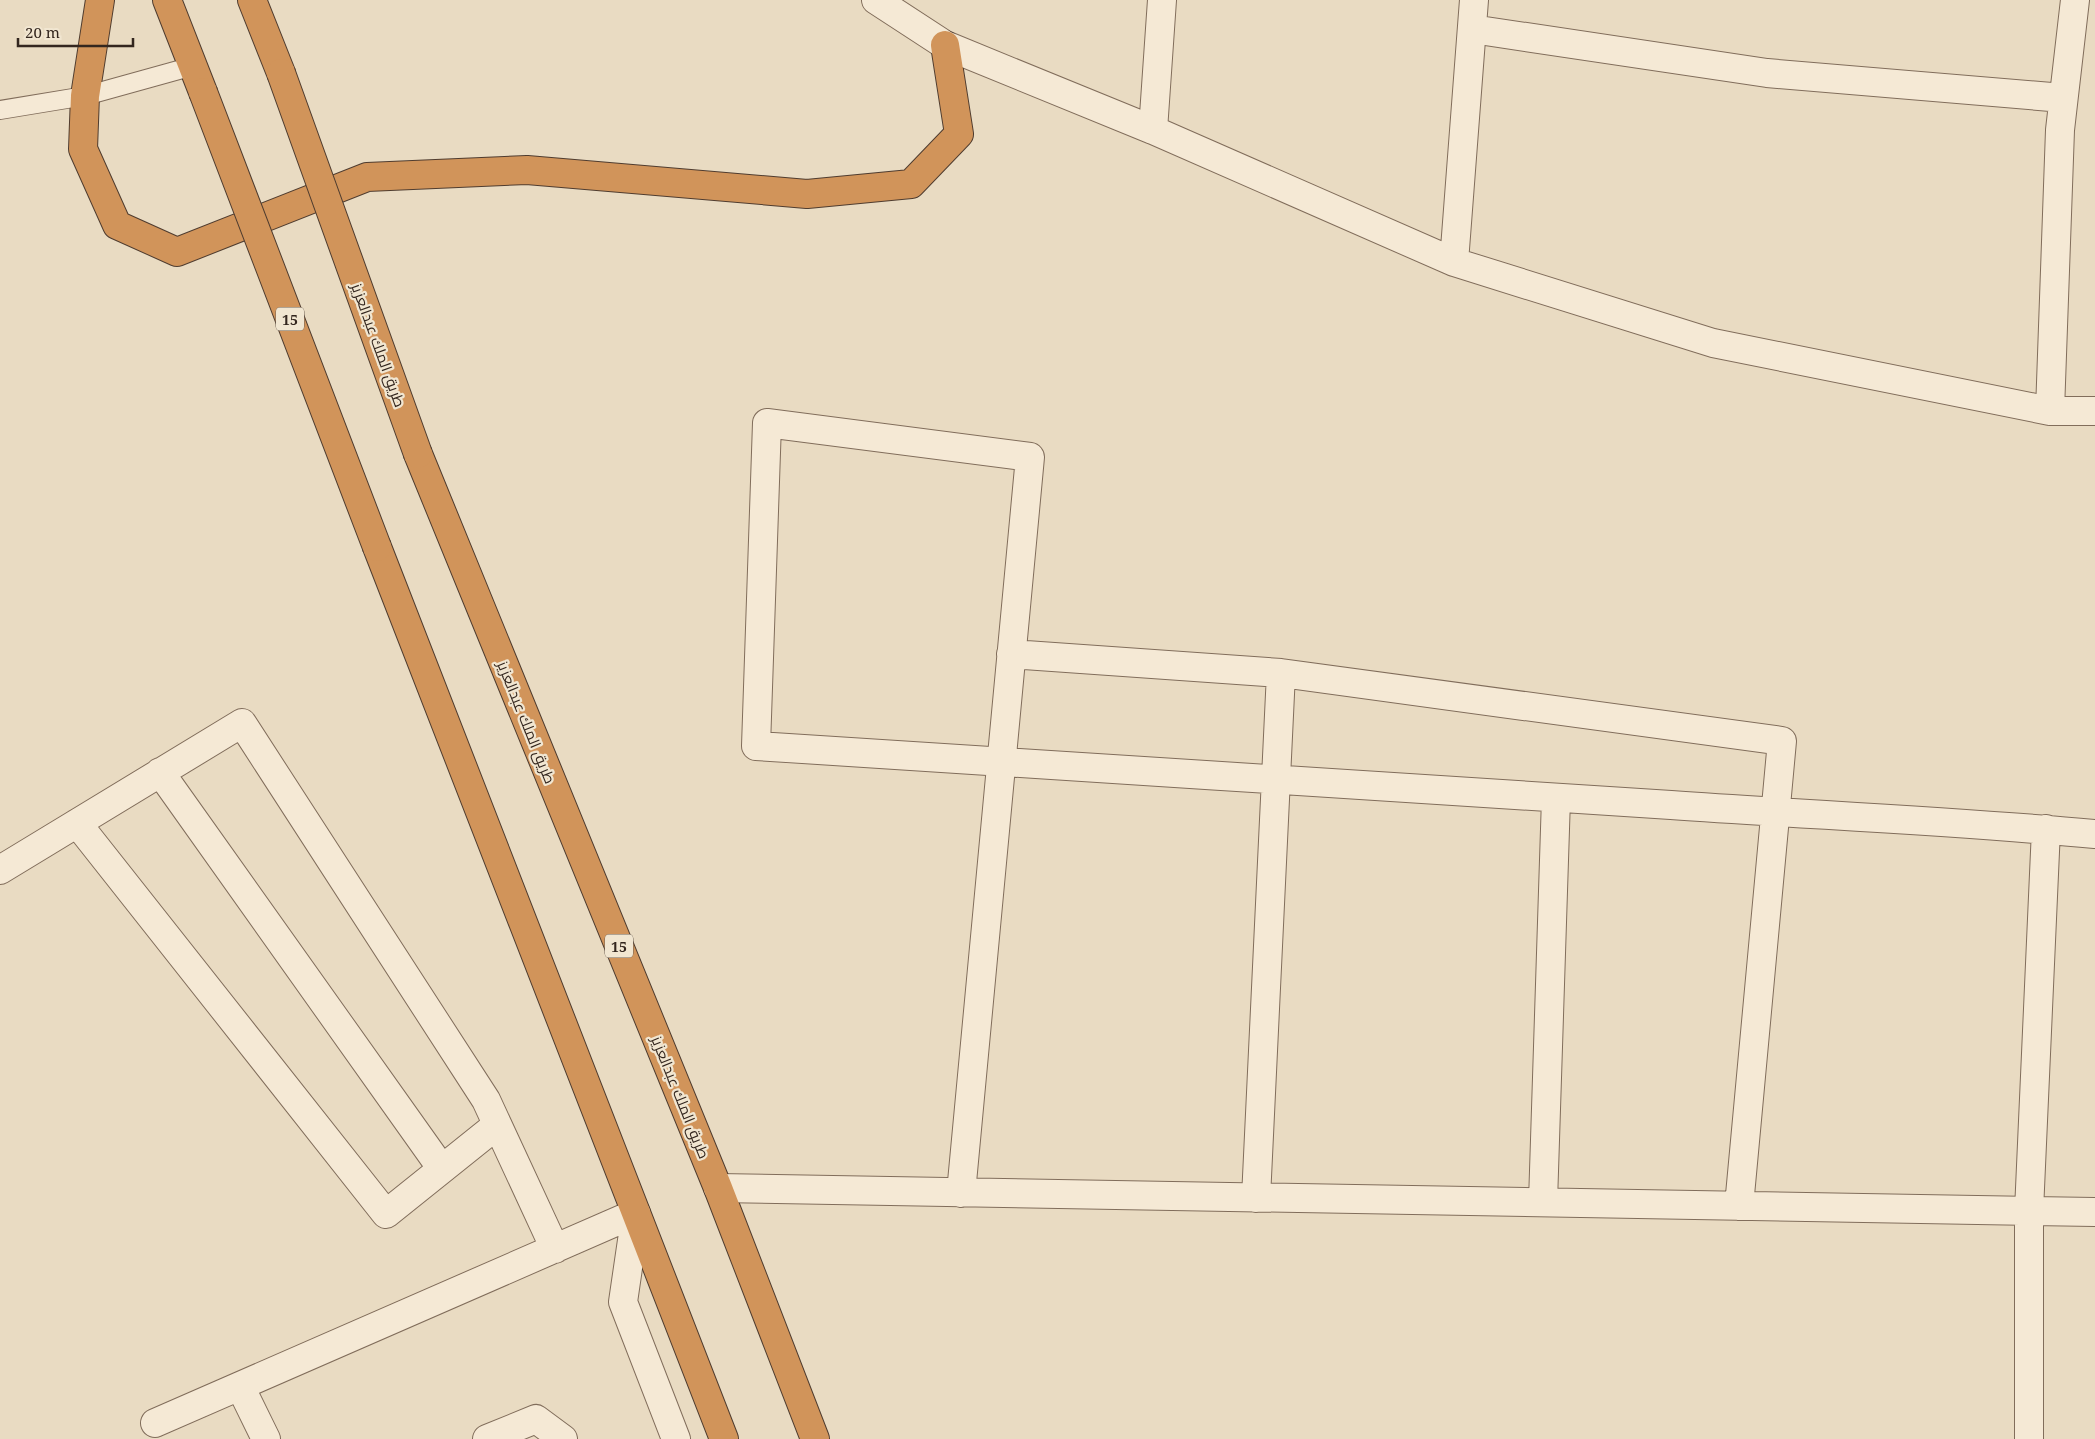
<svg xmlns="http://www.w3.org/2000/svg" width="2095" height="1439" viewBox="0 0 2095 1439" font-family="'Noto Serif',Cairo,serif">
  <style>
    .lines { fill: none; stroke-linecap: round; stroke-linejoin: round }
    .lane-casing { stroke: #816d5b; stroke-width: 20 }
    .street-casing { stroke: #816d5b; stroke-width: 30 }
    .highway-casing { stroke: #4f3c2f; stroke-width: 30 }
    .lane { stroke: #f5e9d5; stroke-width: 18 }
    .street { stroke: #f5e9d5; stroke-width: 28 }
    .highway { stroke: #d1945a; stroke-width: 28 }
    .highway-bridge-casing { stroke: #4f3c2f; stroke-width: 30; stroke-linecap: butt }
    .highway-bridge { stroke: #d1945a; stroke-width: 28 }
    .labels { text-anchor: middle; dominant-baseline: central; stroke-width: 4.5; stroke-linejoin: round; paint-order: stroke }
    .shield { fill: #f1e6d1; stroke: #6c6054; stroke-width: 1 }
    .shield-label { font-size: 14px; font-weight: bold; fill: #33261e }
    .street-label { font-size: 15px; fill: #33261e; stroke: #f1e6d1 }
  </style>
  <rect width="100%" height="100%" fill="#e9dbc2"/>
  <g class="lines">
    <g class="lane-casing">
      <path id="lane" d="M0,110L85,96L193,66"/>
    </g>
    <g class="street-casing">
      <path id="street" d="M876,0L945,45L1153,130L1454,262L1713,343L2050,411H2095
        M1472,29L1767,73L2063,98
        M1153,130L1162,0
        M1454,262L1474,0
        M2050,411L2060,130L2075,0
        M1011,654L1281,673L1782,741L1739,1206
        M160,772L442,1169
        M77,823L386,1214L497,1125
        M0,870L242,723L486,1100L555,1249
        M718,1188L2095,1212
        M961,1193L1030,457L767,423L756,746C1061,766 1366,785 1671,805C1812,815 1954,821 2095,834
        M1256,1198L1281,673
        M1543,1202L1556,798
        M636,1213L623,1302L676,1439
        M240,1386L266,1439
        M155,1423L636,1213
        M487,1439L536,1419L563,1439
        M2029,1439V1211L2046,829"/>
    </g>
    <g class="highway-casing">
      <path id="highway" d="M100,0L85,96L83,149L117,225L177,252L367,177L527,170L807,194L911,184L959,134L945,45
        M167,0L203,92
        M252,0L281,73
        M418,454L718,1188L815,1439
        M377,547L724,1439"/>
    </g>
    <use href="#lane" class="lane"/>
    <use href="#street" class="street"/>
    <use href="#highway" class="highway"/>
    <g class="highway-bridge-casing">
      <path id="highway-bridge" d="M281,73L418,454
        M203,92L377,547"/>
    </g>
    <use href="#highway-bridge" class="highway-bridge"/>
  </g>
  <g class="labels">
    <g class="shield">
      <rect x="276" y="307.5" width="28" height="23" rx="4"/>
      <rect x="605" y="934.5" width="28" height="23" rx="4"/>
    </g>
    <g class="shield-label">
      <text x="290" y="319">15</text>
      <text x="619" y="946">15</text>
    </g>
    <g class="street-label">
      <text transform="translate(379 345) rotate(70)">طريق الملك عبدالعزيز</text>
      <text transform="translate(527 722) rotate(68)">طريق الملك عبدالعزيز</text>
      <text transform="translate(681 1097) rotate(68)">طريق الملك عبدالعزيز</text>
    </g>
  </g>
  <path d="M18 38v8h115v-8" fill="none" stroke="#33261e" stroke-width="2.5"/>
  <text x="25" y="38" font-size="15" fill="#33261e" stroke="#f1e6d1" stroke-width="4" paint-order="stroke">20 m</text>
</svg>
